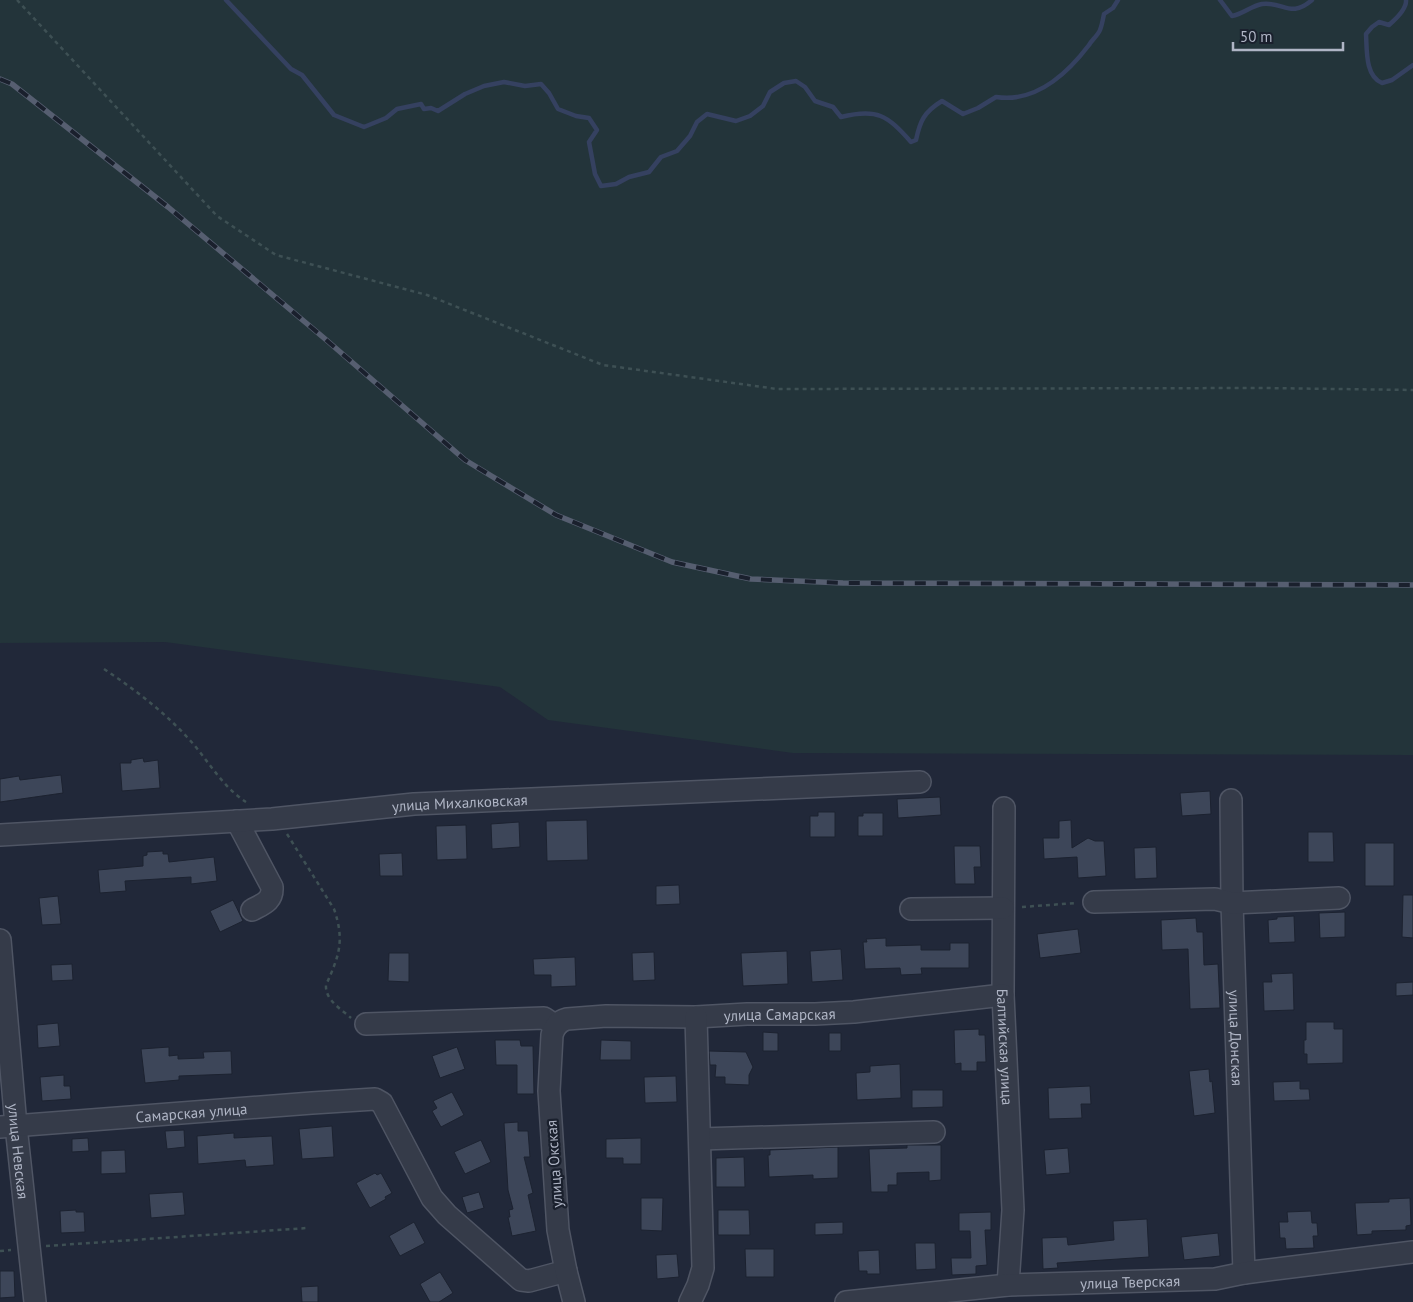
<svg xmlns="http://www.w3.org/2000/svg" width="1413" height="1302" viewBox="0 0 1413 1302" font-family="'PT Sans',sans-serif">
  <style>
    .green { fill: #23343a }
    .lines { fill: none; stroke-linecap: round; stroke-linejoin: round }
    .stream { stroke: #354160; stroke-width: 4.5 }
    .building { fill: #3d4659; stroke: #1c2230 }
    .minor-casing { stroke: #4f5564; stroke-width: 24 }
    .path { stroke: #3e5054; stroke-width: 2.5; stroke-dasharray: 4 4; stroke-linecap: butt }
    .minor { stroke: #353b49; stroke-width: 21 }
    .rail-casing { stroke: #565e70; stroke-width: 5.5 }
    .rail { stroke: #1a202d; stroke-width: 4; stroke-dasharray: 11; stroke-linecap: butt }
    .labels { text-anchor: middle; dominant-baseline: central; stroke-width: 4.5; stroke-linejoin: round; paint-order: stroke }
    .street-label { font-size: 15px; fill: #afb5c5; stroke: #1a202d }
  </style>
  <rect width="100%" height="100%" fill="#212839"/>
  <path class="green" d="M0,0H1413V755L793,753L548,720L500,687L165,642L0,643Z"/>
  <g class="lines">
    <path class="stream" d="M226,0L291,69L302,75L334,115L364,127L386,118L397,109L421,104L424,109L431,108L438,111L465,94L484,86L504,82L525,86L541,84L549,93L558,109L576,116L589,118L597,130L589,142L595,174L601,186L616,184L629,177L649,172L661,157L677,151L690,136L697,122L707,114L736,121L750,116L763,106L770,92L784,83L796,81L805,87L815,101L833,107L841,117C877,108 887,115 911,142L916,140C920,121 924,112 942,101L963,114L978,108L996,97C1035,103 1067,74 1089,45C1092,40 1098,35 1100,30C1102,25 1103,19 1104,14L1113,8L1118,0
      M1220,0L1232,16C1243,14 1251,6 1262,4C1284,1 1290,19 1312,0
      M1406,0C1407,9 1396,19 1389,25L1379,22L1372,27L1366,34C1367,50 1365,76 1382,83L1392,80L1413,65"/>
  </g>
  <path class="building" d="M143,758L144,762L158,760L160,788L122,791L120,763H131V760Z
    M61,775L63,793L0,802V779L19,776L20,780Z
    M1210,791L1211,814L1182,816L1180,793Z
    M940,797L941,815L898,818L897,799Z
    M818,812H835V837H810V816H818Z
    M863,813H883V836H858V816H863Z
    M587,820L588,860L547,861L546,821Z
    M1071,820L1072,848L1088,838L1095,841H1104L1106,876L1078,878L1077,857L1044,859L1043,838H1059V821Z
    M519,822L520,847L492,849L491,824Z
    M466,825L467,859L437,860L436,826Z
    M1308,832H1333L1334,862H1308Z
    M1365,843H1394V886H1365Z
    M954,846H980L981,867H974L975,884H955Z
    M1156,847L1157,878L1135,879L1134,848Z
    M163,851V854H168L169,862L214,857L217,881L191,884V877L125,881L126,891L100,893L98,870L143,866V856L147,855V852Z
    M402,853L403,876H380L379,854Z
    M679,885L680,904L656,905V886Z
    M1403,895H1413V938L1402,937Z
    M58,896L61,924L42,925L39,898Z
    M233,900L243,921L220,932L210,911Z
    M1345,912V937L1320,938L1319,913Z
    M1294,916L1295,942L1269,943L1268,920L1277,919V917Z
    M1196,918L1197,932H1203L1204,965L1218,964L1220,1008L1190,1009L1188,949L1162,950L1161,920Z
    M1078,929L1081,953L1040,958L1037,934Z
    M886,938V946L921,945V950H950V943H969V968H921L922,974L901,975L900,968L865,969L863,942H867L866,939Z
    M841,949L843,980L812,982L810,951Z
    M787,951L788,984L743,986L741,953Z
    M654,952L655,980L633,981L632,953Z
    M389,953H409V982L388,981Z
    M575,957L576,986L551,987V975H534L533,959Z
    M72,964L73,980L52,981L51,965Z
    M1293,973L1294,1010L1264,1011L1263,982H1272L1271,974Z
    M1413,982V995L1396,996V983Z
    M1306,1022H1334V1029H1343V1063L1307,1064V1054H1304V1040H1306Z
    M58,1023L60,1046L38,1048L37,1025Z
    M979,1029V1035H985L986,1062H977V1071H961V1063L955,1064L954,1030Z
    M763,1032L778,1033V1051H763Z
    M829,1033H841V1051H829Z
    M495,1040H520L521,1046H533L534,1094H517V1065H496Z
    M601,1040L631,1041V1060H600Z
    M169,1047V1056L178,1055V1059L204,1058L203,1052L231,1051L232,1074L179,1076V1080L145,1083L141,1049Z
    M457,1047L465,1069L440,1078L432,1056Z
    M709,1051L746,1052L753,1067L749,1075V1085L725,1084V1077H715L716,1065H710Z
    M900,1064L901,1098L857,1100L856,1073L870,1072V1066Z
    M1209,1069L1210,1082L1212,1081L1215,1113L1194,1116L1189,1071Z
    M64,1075V1086H70L71,1099L42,1101L40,1077Z
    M676,1076L677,1102L645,1103L644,1077Z
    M1300,1081V1089H1309L1310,1100L1274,1101L1273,1082Z
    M1090,1086L1091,1104H1081L1082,1118L1049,1119L1048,1088Z
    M912,1090H943V1107L912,1108Z
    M452,1092L464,1115L441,1127L432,1111L437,1108L433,1101Z
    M518,1122V1131H528L530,1157H524L533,1193L528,1195L536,1231L512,1236L508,1217H510L509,1210L513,1209L508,1190L504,1123Z
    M332,1126L334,1157L302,1159L299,1129Z
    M184,1130L185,1147L167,1149L165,1131Z
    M234,1133V1138L272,1136L274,1165L246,1167L245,1160L198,1164L197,1136Z
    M88,1138L89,1151L72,1152V1139Z
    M641,1138V1164H623V1158H606V1139Z
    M481,1140L491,1162L465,1174L454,1152Z
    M907,1145H941V1180L929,1181V1172L897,1173V1185H888V1192H871L869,1149L907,1148Z
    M838,1147V1178L813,1179V1175L769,1177L768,1155H770V1150Z
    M1068,1148L1070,1173L1046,1175L1044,1150Z
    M125,1150L126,1173L101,1174V1151Z
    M744,1157L745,1187H716V1158Z
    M375,1173L377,1175L381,1173L392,1193L385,1197L386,1199L370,1208L356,1183Z
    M183,1192L185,1215L151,1218L149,1194Z
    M479,1192L484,1208L467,1213L462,1197Z
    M641,1198H663L662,1231L641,1230Z
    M1410,1198L1411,1225L1406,1226V1230L1372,1231V1234L1357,1235L1355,1203L1389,1202V1199Z
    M76,1210V1212H84L85,1232L61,1233L60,1211Z
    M718,1210H749L750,1235H718Z
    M1311,1211L1312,1223H1317L1318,1236H1313L1314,1248L1286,1249L1285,1238H1280L1279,1222H1288L1287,1212Z
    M991,1212V1230H985L987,1265L976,1266V1274L952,1275L951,1258H971L970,1231H959V1213Z
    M1147,1219L1149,1257L1057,1263L1058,1268L1043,1269L1042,1238L1067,1237L1068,1245L1114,1240L1113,1221Z
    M414,1222L425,1243L400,1256L389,1236Z
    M843,1222V1234L815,1235V1223Z
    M1218,1233L1220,1256L1184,1260L1181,1237Z
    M915,1243H935L936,1269L916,1270Z
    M745,1249H774V1277H746Z
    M879,1250L880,1274H867V1271H859L858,1251Z
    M677,1254L679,1277L657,1279L656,1255Z
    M0,1271H14L15,1297L0,1298Z
    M440,1272L453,1293L439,1302H430L420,1284Z
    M318,1286V1302H302L301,1287Z"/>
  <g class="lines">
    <g class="minor-casing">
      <g id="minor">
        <path id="s1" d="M1231,800L1232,903L1244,1273"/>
        <path id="s2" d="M1004,808L1003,995L1013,1210L1008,1285"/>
        <path d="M237,821L272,887C273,901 263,904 252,910"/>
        <path id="s3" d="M0,835L272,819L414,804L920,782"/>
        <path d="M1094,902L1215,899L1232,903L1339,898"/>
        <path d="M911,909L1003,908"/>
        <path id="s4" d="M0,940L16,1126L35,1302"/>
        <path d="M366,1024L544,1018L556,1026"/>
        <path id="s5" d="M0,1127L312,1103L375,1099L382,1103L432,1198L447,1215L521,1280L529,1281L566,1271"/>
        <path d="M700,1139L934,1132"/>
        <path id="s6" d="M574,1302L566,1271L558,1230L549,1091L552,1035C554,1027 559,1021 567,1019L606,1016L696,1017L747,1014H815L854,1012L1003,995"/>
        <path d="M690,1302L698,1285L703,1268L696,1017"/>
        <path id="s7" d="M846,1302L1008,1285L1215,1279L1244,1273L1413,1252"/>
      </g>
    </g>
    <path class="path" d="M17,0L217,216L276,255L427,295L603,365L777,389L1264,388L1413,390
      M104,669C134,689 162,710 187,737C207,758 221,786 246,802
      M287,834L334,909C345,941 339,956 326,985C325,1000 341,1009 351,1018
      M1022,907L1076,903
      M46,1246L307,1228
      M0,1251L11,1250"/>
    <use href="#minor" class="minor"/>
    <g class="rail-casing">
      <path id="rail" d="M0,79L12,84L168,207L324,338L465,460L556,515L672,562L751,579L843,583L1413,585"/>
    </g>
    <use href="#rail" class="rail"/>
  </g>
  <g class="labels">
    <g class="street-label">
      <text stroke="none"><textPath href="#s3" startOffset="461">улица Михалковская</textPath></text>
      <text stroke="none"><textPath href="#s6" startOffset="505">улица Самарская</textPath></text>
      <text stroke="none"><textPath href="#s1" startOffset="238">улица Донская</textPath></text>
      <text stroke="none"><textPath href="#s2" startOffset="239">Балтийская улица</textPath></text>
      <text stroke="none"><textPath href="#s5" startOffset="192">Самарская улица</textPath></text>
      <text stroke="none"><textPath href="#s4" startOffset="212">улица Невская</textPath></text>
      <text transform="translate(554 1164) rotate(-94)">улица Окская</text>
      <text stroke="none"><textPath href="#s7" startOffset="285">улица Тверская</textPath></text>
    </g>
  </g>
  <path d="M1233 42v8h110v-8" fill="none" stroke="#afb5c5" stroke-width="2.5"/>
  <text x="1240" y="42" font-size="15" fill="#afb5c5" stroke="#1a202d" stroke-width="4" paint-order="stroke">50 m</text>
</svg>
